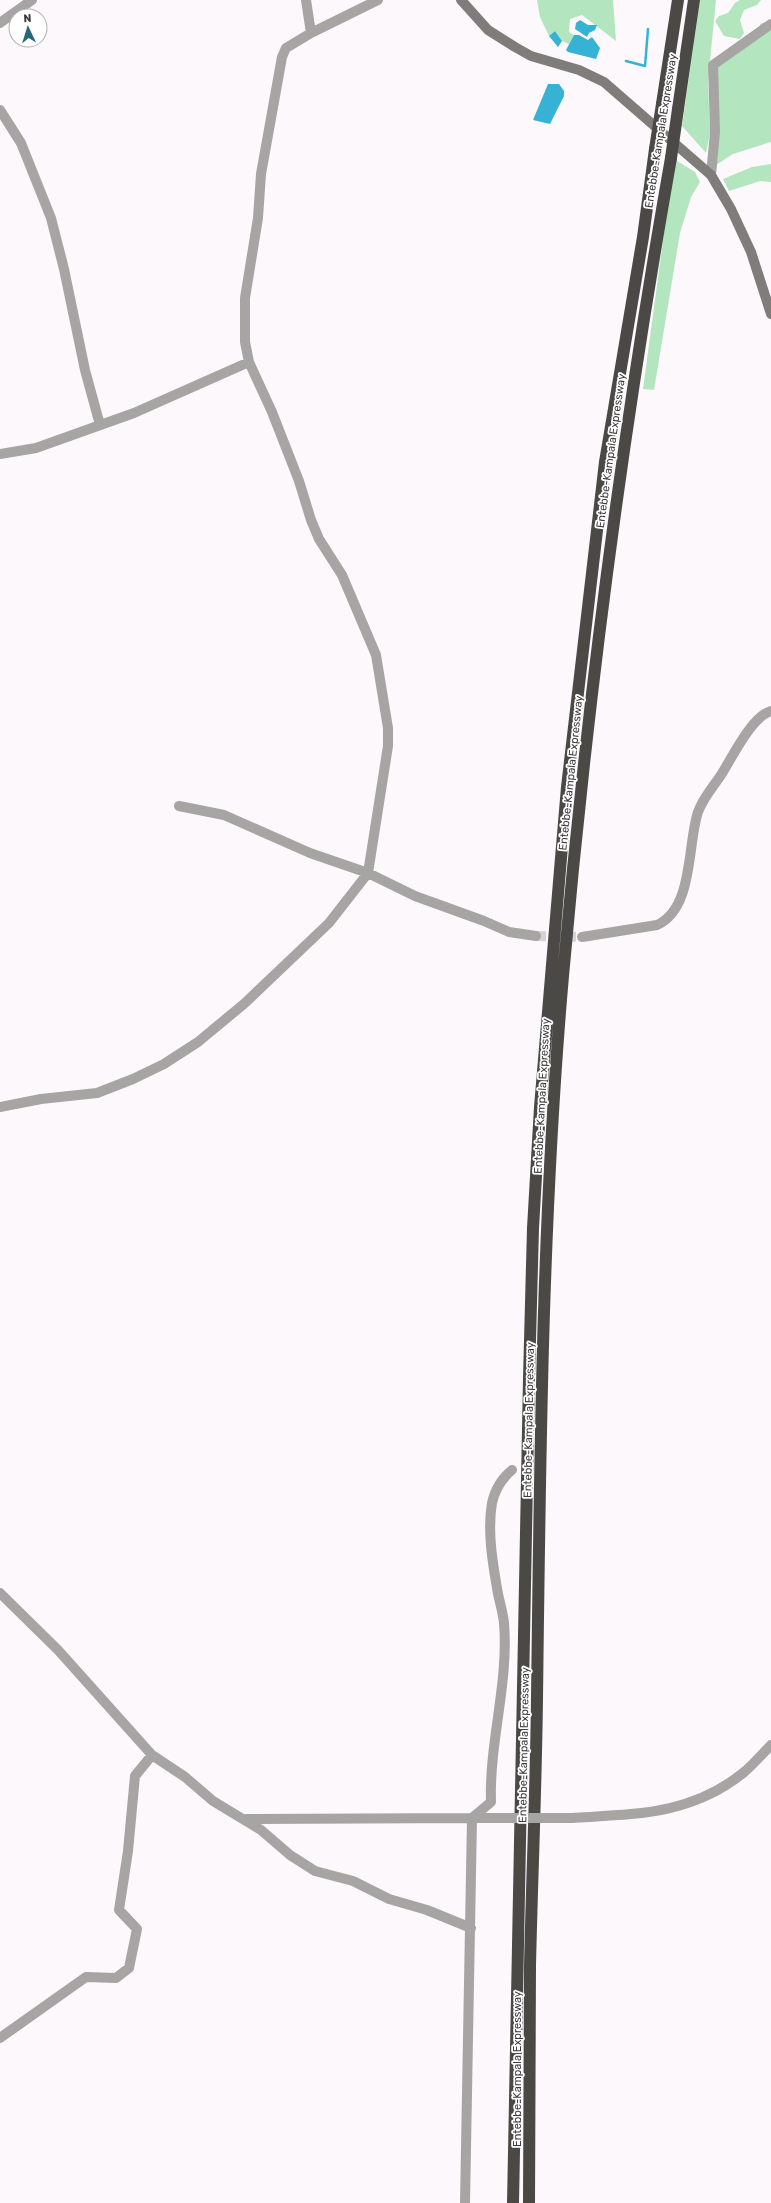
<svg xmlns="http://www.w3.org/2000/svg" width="771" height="2203" viewBox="0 0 771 2203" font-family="Rubik,sans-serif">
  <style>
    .green { fill: #b3e6bf }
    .water { fill: #36b2d5 }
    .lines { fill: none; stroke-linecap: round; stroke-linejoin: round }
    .stream { stroke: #36b2d5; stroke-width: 2.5 }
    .minor-tunnel { stroke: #d5d2d5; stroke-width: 10; stroke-dasharray: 10 5; stroke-linecap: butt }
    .minor { stroke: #a7a5a3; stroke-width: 10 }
    .secondary { stroke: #7f7d7a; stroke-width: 10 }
    .motorway { stroke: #4b4945; stroke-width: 12 }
    .minor-bridge { stroke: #a7a5a3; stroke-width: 10 }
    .motorway-bridge { stroke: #4b4945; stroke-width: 12 }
    .labels { text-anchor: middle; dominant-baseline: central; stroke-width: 3.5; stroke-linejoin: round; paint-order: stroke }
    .street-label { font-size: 11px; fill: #3b393b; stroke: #fff }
  </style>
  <rect width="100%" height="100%" fill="#fcf8fc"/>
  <path class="green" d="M537,0H613L616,41L582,15L570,19L569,32L574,35L569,44L562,41L555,31L549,36L540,17Z
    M700,0H716L708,81L710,133L706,153L682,126Z
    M740,0H761L757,5L744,10L740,20L744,33L740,39L724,36L715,21L719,16L728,13L735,3Z
    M768,21L771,23V142L733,154L716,165L717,65L760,36V24Z
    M674,159L695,172L700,182L691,197L680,233L654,390L643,389Z
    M771,164V182L760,181L729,191L723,179L752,167Z"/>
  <path class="water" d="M580,20L588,25H597L595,30L589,33L587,37L575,29L576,23Z
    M555,31L562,41L558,47L549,36Z
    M574,35H579L588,40L592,37L600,48L596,59L568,52L566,50Z
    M548,84H559L564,91V96L550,124L533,120Z"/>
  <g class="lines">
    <path class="stream" d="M626,61L645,66L648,29"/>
    <path class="minor-tunnel" d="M536,936L582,937"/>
    <path class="minor" d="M306,0L311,33
      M0,23L32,0
      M0,110L21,143L51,218L64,269L85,370L100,425
      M711,175L715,132L713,65L771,24
      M0,454L36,448L134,413L249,362
      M179,806L224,815L310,853L368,873L415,896L484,921L509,932L536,936
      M582,937L657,925C694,908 687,845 698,812C703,798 713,787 721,775C732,758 751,717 771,711
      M0,1107L41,1099L97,1093L133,1079L164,1064L198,1042L245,1003L329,923L368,873L388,746V728L376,655L342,575L319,539L311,520L299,481L272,412L249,362L245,342V298L258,218L261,174L282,57L286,48L311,33L378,0
      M0,1593L58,1650L152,1755L185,1777L213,1801L261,1830L290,1855L315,1871L353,1881L389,1899L427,1910L471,1928
      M572,1818C635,1814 691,1815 743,1773C753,1765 762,1754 771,1745
      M246,1819L472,1818
      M0,2038L86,1977L116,1978L129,1968L137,1929L119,1910L128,1851L135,1776L152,1755
      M465,2203L472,1818L491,1802C489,1742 509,1683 504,1623C503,1613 500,1603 498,1594C493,1565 487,1532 492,1503C495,1489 501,1479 512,1470"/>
    <path class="secondary" d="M461,0L488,30L515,47L531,56L579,70L604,82L711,175L731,209L751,252L771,314"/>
    <path class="motorway" d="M662,104L678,0
      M678,109L694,0
      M513,2203L529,1378L533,1228L540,1107L567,787L605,462L643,237L655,149
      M529,2203C530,2124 529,2045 530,1966C532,1876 536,1787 537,1698C540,1457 542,1216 563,976C587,702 623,429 671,158"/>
    <path class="minor-bridge" d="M472,1818H572"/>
    <path class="motorway-bridge" d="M655,149L662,104
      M671,158L678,109"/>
  </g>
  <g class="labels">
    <g class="street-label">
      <text transform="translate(661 131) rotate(-81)">Entebbe-Kampala Expressway</text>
      <text transform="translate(611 451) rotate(-82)">Entebbe-Kampala Expressway</text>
      <text transform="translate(571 773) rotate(-84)">Entebbe-Kampala Expressway</text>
      <text transform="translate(542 1096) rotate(-87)">Entebbe-Kampala Expressway</text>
      <text transform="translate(529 1420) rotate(-89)">Entebbe-Kampala Expressway</text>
      <text transform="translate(524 1745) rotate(-89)">Entebbe-Kampala Expressway</text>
      <text transform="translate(517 2069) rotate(-90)">Entebbe-Kampala Expressway</text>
    </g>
  </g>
  <g transform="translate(28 28) rotate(356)"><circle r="19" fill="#ffffff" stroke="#b1b0b1"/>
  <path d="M0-3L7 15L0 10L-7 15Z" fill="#26687b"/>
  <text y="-6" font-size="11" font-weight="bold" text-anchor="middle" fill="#3b393b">N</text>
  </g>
</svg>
